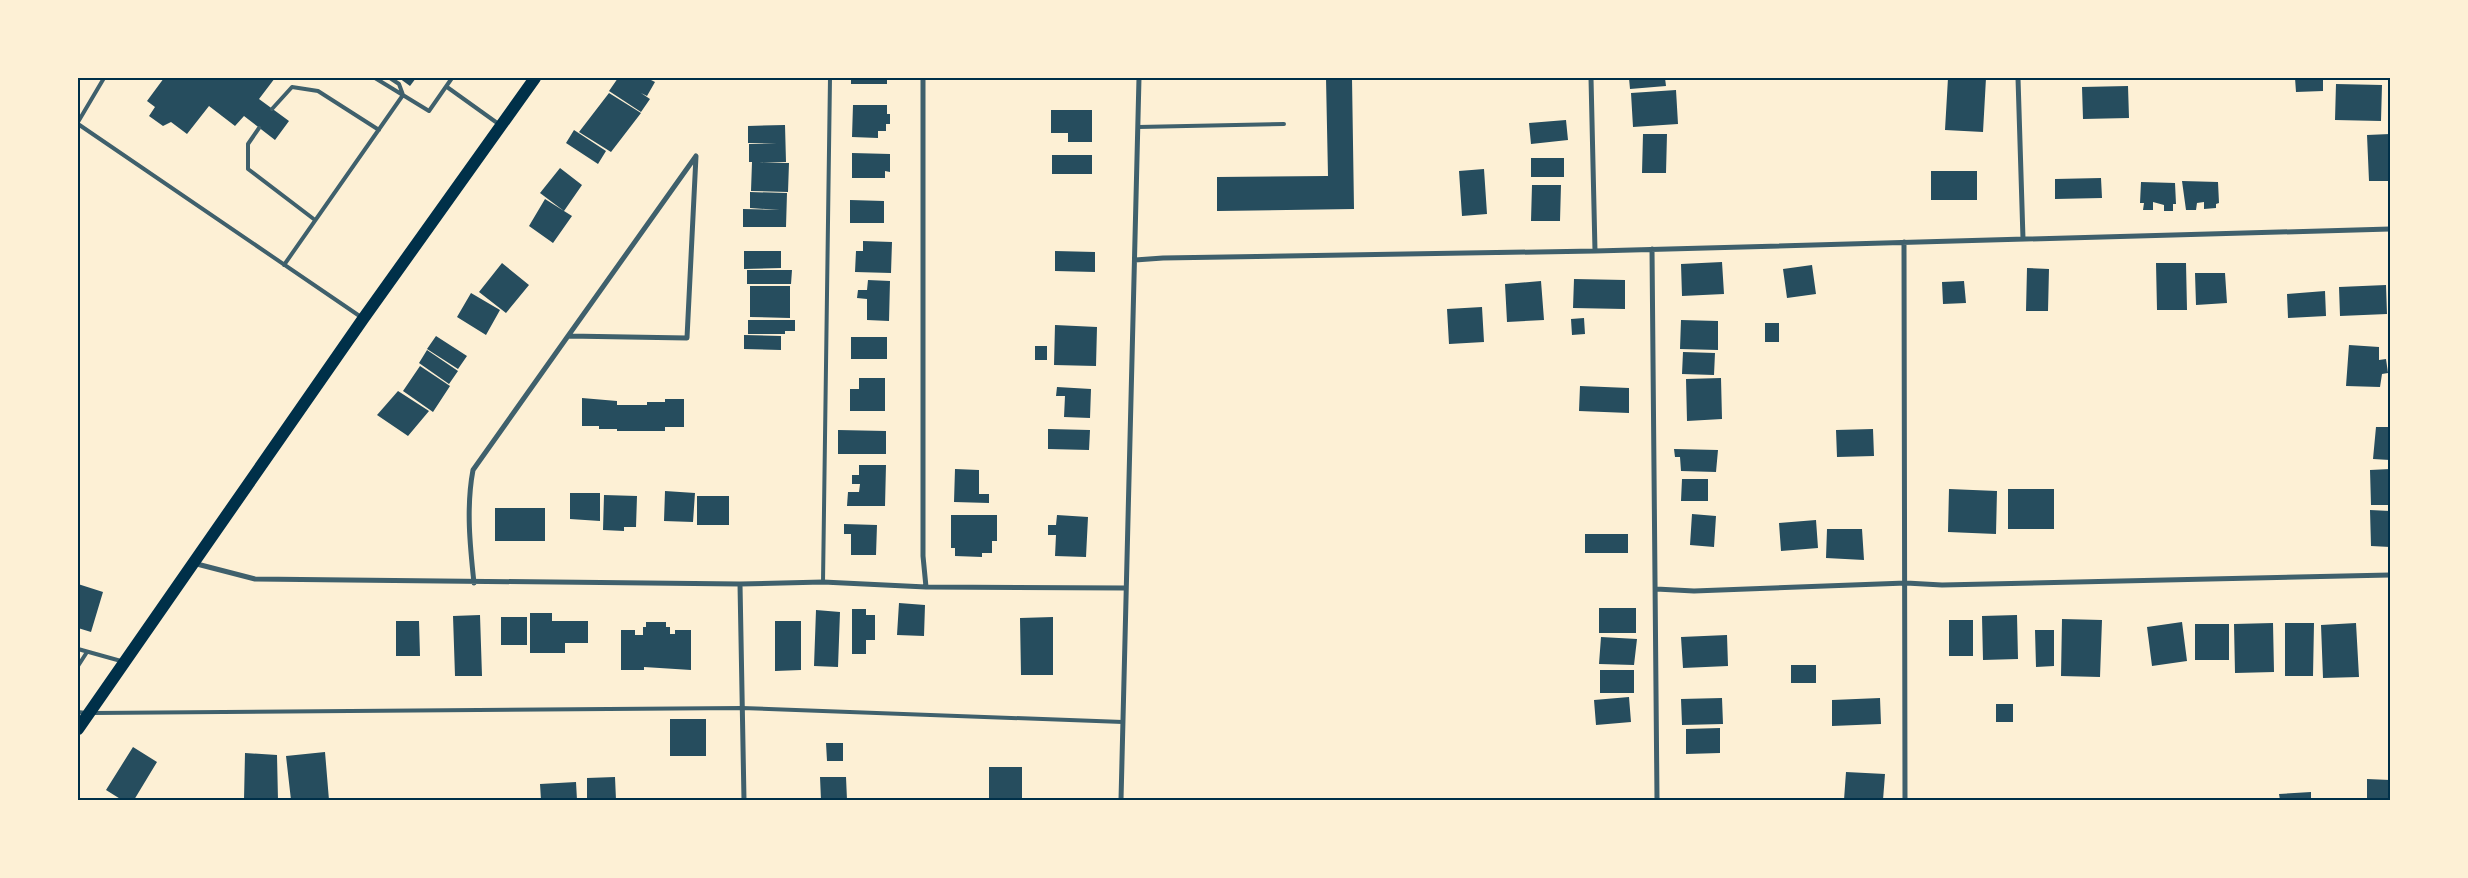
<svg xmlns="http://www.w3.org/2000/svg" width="2468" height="878" viewBox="0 0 2468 878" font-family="Manrope,sans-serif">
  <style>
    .building { fill: #264d5e }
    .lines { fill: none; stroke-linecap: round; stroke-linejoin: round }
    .service { stroke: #3f606c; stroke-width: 4 }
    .minor { stroke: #3f606c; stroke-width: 5 }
    .primary { stroke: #003049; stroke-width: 12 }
    .neatline { fill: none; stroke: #003049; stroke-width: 2 }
  </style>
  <rect width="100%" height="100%" fill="#fdf0d5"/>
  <path class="building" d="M164,78H275L259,99L289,121L275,140L244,116L235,126L209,106L187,134L171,122L163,126L149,116L155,107L147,101Z
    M399,78H416L410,86Z
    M618,78H647L655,82L647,96L641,93L650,99L641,112L609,91Z
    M851,78H887V84H851Z
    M1326,78H1352L1354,209L1217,211V177L1328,176Z
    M1629,78H1665L1666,86L1630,89Z
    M1948,78H1986L1983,132L1945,130Z
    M2295,78H2323V91L2296,92Z
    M2336,84L2382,85L2381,121L2335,120Z
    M2128,86L2129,118L2083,119L2082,87Z
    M1676,90L1678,124L1633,127L1631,93Z
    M609,93L641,113L611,152L579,132Z
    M853,105H887V114H890V124H886V131H878V138L852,137Z
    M1051,110H1092V142H1068V133H1051Z
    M1566,120L1568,140L1531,144L1529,123Z
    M785,125L786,162L759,163H789L788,192L751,191L752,162H749V144L777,143H748V126Z
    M574,130L606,151L598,164L566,143Z
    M1643,134H1667L1666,173H1642Z
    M2390,134V181H2369L2367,135Z
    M852,153L890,154V172L885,171V178H852Z
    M1052,155H1092V174H1052Z
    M1531,158H1564V177H1531Z
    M560,168L582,185L564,211L572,216L553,243L529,226L545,199L564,211L540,193Z
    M1484,169L1487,214L1462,216L1459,171Z
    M1931,171H1977V200H1931Z
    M2101,178L2102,198L2055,199V179Z
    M2182,181L2218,182L2219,203L2216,204V208L2204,209V202L2197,203L2196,210H2186Z
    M2141,182L2175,183L2176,204H2173V211H2164V205L2153,202V210H2143L2144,203H2140Z
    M1532,185H1561L1560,221H1531Z
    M750,192L787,193L786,227H743V209L780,210L750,208Z
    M850,200L884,201V223H850Z
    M863,241L892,242L891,273L855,272L856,251H863Z
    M744,251H781V268L744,269Z
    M1055,251L1095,252V272L1055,271Z
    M1722,262L1724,294L1682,296L1681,264Z
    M502,263L529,285L506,313L479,292Z
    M2156,263H2186L2187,310H2157Z
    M1812,265L1816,294L1787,298L1783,269Z
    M2027,268L2049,269L2048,311H2026Z
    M747,270H792L791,284H747Z
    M2195,273H2225L2227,303L2196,305Z
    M1574,279L1625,280V309L1573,308Z
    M868,280L890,281L889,321L867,320V299L857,298L858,290H867Z
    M1541,281L1544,320L1507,322L1505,284Z
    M1964,281L1966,303L1943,304L1942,282Z
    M2386,285L2387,314L2340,316L2339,287Z
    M750,286H790V318L750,317Z
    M2325,291L2326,316L2288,318L2287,294Z
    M471,293L500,310L486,335L457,317Z
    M1482,307L1484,342L1449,344L1447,309Z
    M1584,318L1585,334L1572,335L1571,319Z
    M748,320H795V331H785V334H748Z
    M1681,320L1718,321V350L1680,349Z
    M1765,323H1779V342H1765Z
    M1055,325L1097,327L1096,366L1054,365Z
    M744,335L781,336V350L744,349Z
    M436,336L467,356L458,369L427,349Z
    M851,337H887V359H851Z
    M2349,345L2379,347V360L2386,359L2388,373L2382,374L2380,387L2346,386Z
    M1035,346H1047V360H1035Z
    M427,350L458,371L449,384L419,363Z
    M1683,352L1715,353L1714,375L1682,374Z
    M420,366L450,386L433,412L403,391Z
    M859,378H885V411H850V389H859Z
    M1721,378L1722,419L1687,421L1686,379Z
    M1580,386L1629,388V413L1579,411Z
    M1057,387L1091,389L1090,418L1064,417L1065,396H1056Z
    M398,391L429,411L408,436L377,415Z
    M582,398L617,401V405H647V402H665V399H684V427H665V431H617V429H599V426H582Z
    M2376,427H2390V460L2373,459Z
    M1048,429L1090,430L1089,450L1048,449Z
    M1873,429L1874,456L1837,457L1836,430Z
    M838,430L886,431V454H838Z
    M1674,449L1718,450L1716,472L1681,471L1680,457H1675Z
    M859,465H886L885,506H847L848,492H859L860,484H852V475H859Z
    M955,469L979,470V494H989V503L954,502Z
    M2390,469V505H2371L2370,470Z
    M1682,479H1708V501H1681Z
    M1949,489L1997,491L1996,534L1948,532Z
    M2008,489H2054V529H2008Z
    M665,491L695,493L693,522L664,521Z
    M570,493H600V521L570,519Z
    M604,495L637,496L636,527H624V531L603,530Z
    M697,496H729V525H697Z
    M495,508H545V541H495Z
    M2370,510L2390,511V547L2371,546Z
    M1692,514L1716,516L1714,547L1690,545Z
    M951,515H997V541H992V553H982V557L955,556V548H951Z
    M1057,515L1088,517L1086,557L1055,556L1056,535H1048V525H1056Z
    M1816,520L1818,548L1781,551L1779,523Z
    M844,524L877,525L876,555H851V534H844Z
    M1827,529H1862L1864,560L1826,558Z
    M1585,534H1628V553H1585Z
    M78,584L103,592L91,632L78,628Z
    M899,603L925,605L924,636L897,635Z
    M1599,608H1636V633H1599Z
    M852,609H866V615H875V640H866V654H852Z
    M816,610L840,612L838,667L814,666Z
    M530,613H552V621H588V643H565V653H530Z
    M480,615L482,676H455L453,616Z
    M2017,615L2018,659L1983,660L1982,616Z
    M501,617H527V645H501Z
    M1053,617V675H1021L1020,618Z
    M2062,619L2102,620L2100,677L2061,676Z
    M1949,620H1973V656H1949Z
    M396,621H419L420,656H396Z
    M775,621H801V670L775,671Z
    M646,622H666V627H670V634H675V630H691V670L644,667V670H621V630H635V635H643V627H646Z
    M2182,622L2187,661L2152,666L2147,627Z
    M2273,623L2274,672L2235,673L2234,624Z
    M2285,623H2314L2313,676H2285Z
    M2356,623L2359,677L2323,678L2321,625Z
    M2195,624H2229V660H2195Z
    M2035,630H2054V666L2036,667Z
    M1727,635L1728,666L1683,668L1681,637Z
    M1601,637L1637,639L1634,665L1599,664Z
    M1791,665H1816V683H1791Z
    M1600,670H1634V693H1600Z
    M1629,697L1631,722L1596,725L1594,700Z
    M1722,698L1723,724L1682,725L1681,699Z
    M1880,698L1881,724L1832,726V700Z
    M1996,704H2013V722H1996Z
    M670,719H706V756H670Z
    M1720,728V753L1686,754V729Z
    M826,743H843V761H827Z
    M133,747L157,762L134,800H122L106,790Z
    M325,752L329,800H291L286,756Z
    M245,753L277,755L278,800H244Z
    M989,767H1022V800H989Z
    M1846,772L1885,774L1883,800H1844Z
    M615,777L616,800H587V778Z
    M820,777H846L847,800H821Z
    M2367,779L2390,780V800H2367Z
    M576,782L577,800H541L540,784Z
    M2311,792V800H2280L2279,794Z"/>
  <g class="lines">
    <path class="service" d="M375,78L429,111L452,78
      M447,87L500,125
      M272,109L292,87L318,91L379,130
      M78,122L104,78
      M78,124L361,317
      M1138,127L1284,124
      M259,128L248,144V169L315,220
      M284,265L403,95L399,84L390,78
      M823,582L830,78
      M78,649L121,661
      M78,666L87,652
      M78,712L86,713
      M93,713L742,708L1123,722"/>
    <path class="minor" d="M923,78V556L926,587
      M1591,78L1595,251
      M2018,78L2023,239
      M696,156L687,338L568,336Z
      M1904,242L1905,800
      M1652,249L1657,800
      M1135,260L1163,258L1595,251L2390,229
      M193,563L255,579L740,584L823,582L926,587L1126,588
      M474,583C470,546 466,507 473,470L568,336
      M740,584L744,800
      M1656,589L1694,591L1906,583L1942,585L2390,575
      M1121,800L1139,78"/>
    <path class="primary" d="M78,729L363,319L535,78"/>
  </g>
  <rect width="2468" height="878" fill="none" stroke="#fdf0d5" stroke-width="158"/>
  <rect x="79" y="79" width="2310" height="720" class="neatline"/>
</svg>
